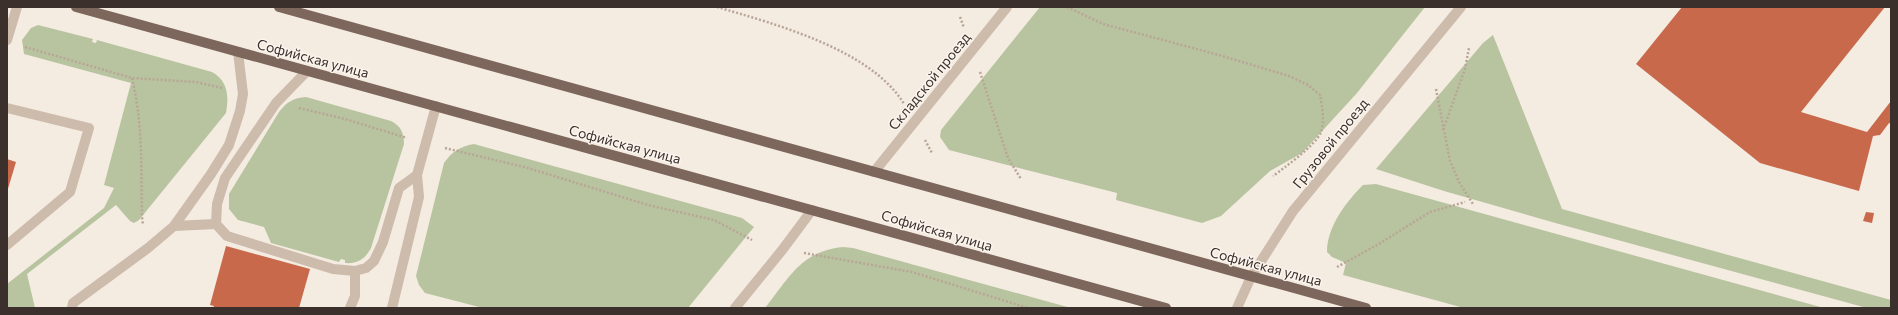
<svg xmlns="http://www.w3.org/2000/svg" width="1898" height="315" viewBox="0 0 1898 315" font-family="Commissioner,sans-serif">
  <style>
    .green { fill: #b8c4a0 }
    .building { fill: #c8694b }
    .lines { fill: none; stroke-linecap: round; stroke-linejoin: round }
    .path { stroke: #b9a596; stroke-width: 2.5; stroke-dasharray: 2 2; stroke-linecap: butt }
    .minor { stroke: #cdbbac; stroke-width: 10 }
    .major { stroke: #7d675c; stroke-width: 10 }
    .labels { text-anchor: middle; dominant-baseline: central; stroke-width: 3; stroke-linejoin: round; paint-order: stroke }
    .street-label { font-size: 14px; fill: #3b302b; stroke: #fbf5ee }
  </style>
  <rect width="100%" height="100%" fill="#f4ebe1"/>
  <path class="green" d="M1040,7H1425L1357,93L1302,153L1270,171L1221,216L1202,223L1116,200L1117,193L949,150L940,137L941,130Z
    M38,25L93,39L92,42L96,43L97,40L212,72C228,81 229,96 226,113L139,220L134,223L130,221L116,205L27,274L35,308H7V284L104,208L114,188L104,185L131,83L24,54L22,40L31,28Z
    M1493,35L1562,209L1891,300V308H1867L1559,224L1444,191L1376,169L1483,43Z
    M306,97L391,121C401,126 404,133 404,144L371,248C365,259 358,264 345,263V260L341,259L339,262L271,243L264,227L238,220L229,209V194L279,112C287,102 293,98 306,97Z
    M474,144L742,218L754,227L688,308H483L425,293L419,285L416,276L444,163C451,153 460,146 474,144Z
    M1376,184L1824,308H1464L1343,275L1346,263L1332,257L1327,252C1327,227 1346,202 1363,185Z
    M843,247L853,248L1071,308H765C789,278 801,251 843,247Z"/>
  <path class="building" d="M1682,7H1885L1801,112L1867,132L1891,101V124L1889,123L1880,135L1873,136L1859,191L1760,163L1636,64Z
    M7,159L16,162L7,192Z
    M1866,212L1874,213L1872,223L1863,221Z
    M226,246L310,269L299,308H213L214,306L210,305Z"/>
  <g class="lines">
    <path class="path" d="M717,7C775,24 872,50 904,104
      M1067,7L1103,24L1219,55L1289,76L1308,85L1320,95C1322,106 1325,122 1321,132C1316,145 1284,168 1273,176
      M960,17L964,28
      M25,47L132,78L196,82L222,88
      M980,72L1008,158L1021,179
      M132,78C143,124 141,170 142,217L143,225
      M1436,89L1450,161L1459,182L1473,204
      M299,108L345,119L407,138
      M1443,130L1465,69L1469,48
      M925,140L932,153
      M445,148L528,168L648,205L714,220L752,240
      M804,253L912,272L1028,308
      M1337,267L1377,245L1430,212L1465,202"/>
    <path class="minor" d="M7,40L17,7
      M307,71L276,103L225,178L217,204L216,224L227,236L333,269L355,271L366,268L374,261L383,242L399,188L417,175
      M7,108L89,128L70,192L7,245
      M874,172L1007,7
      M174,226L216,224
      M72,308L73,303L148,248L174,226L211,174L229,145L240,111L243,94L238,52
      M350,308L355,296V271
      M392,308L419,197L417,175L436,106
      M735,308L783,249L812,210
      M1237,308L1251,277L1293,211L1461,7"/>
    <path class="major" d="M76,7L1166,308
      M279,7L1366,308"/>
  </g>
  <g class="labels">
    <g class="street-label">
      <text transform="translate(313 58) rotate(15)">Софийская улица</text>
      <text transform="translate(929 81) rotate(-51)">Складской проезд</text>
      <text transform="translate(1330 143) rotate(-51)">Грузовой проезд</text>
      <text transform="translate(625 144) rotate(15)">Софийская улица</text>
      <text transform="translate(937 230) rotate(16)">Софийская улица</text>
      <text transform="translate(1266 266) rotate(15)">Софийская улица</text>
    </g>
  </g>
  <rect width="1898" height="315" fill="none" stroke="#3b302b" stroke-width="16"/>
</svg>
